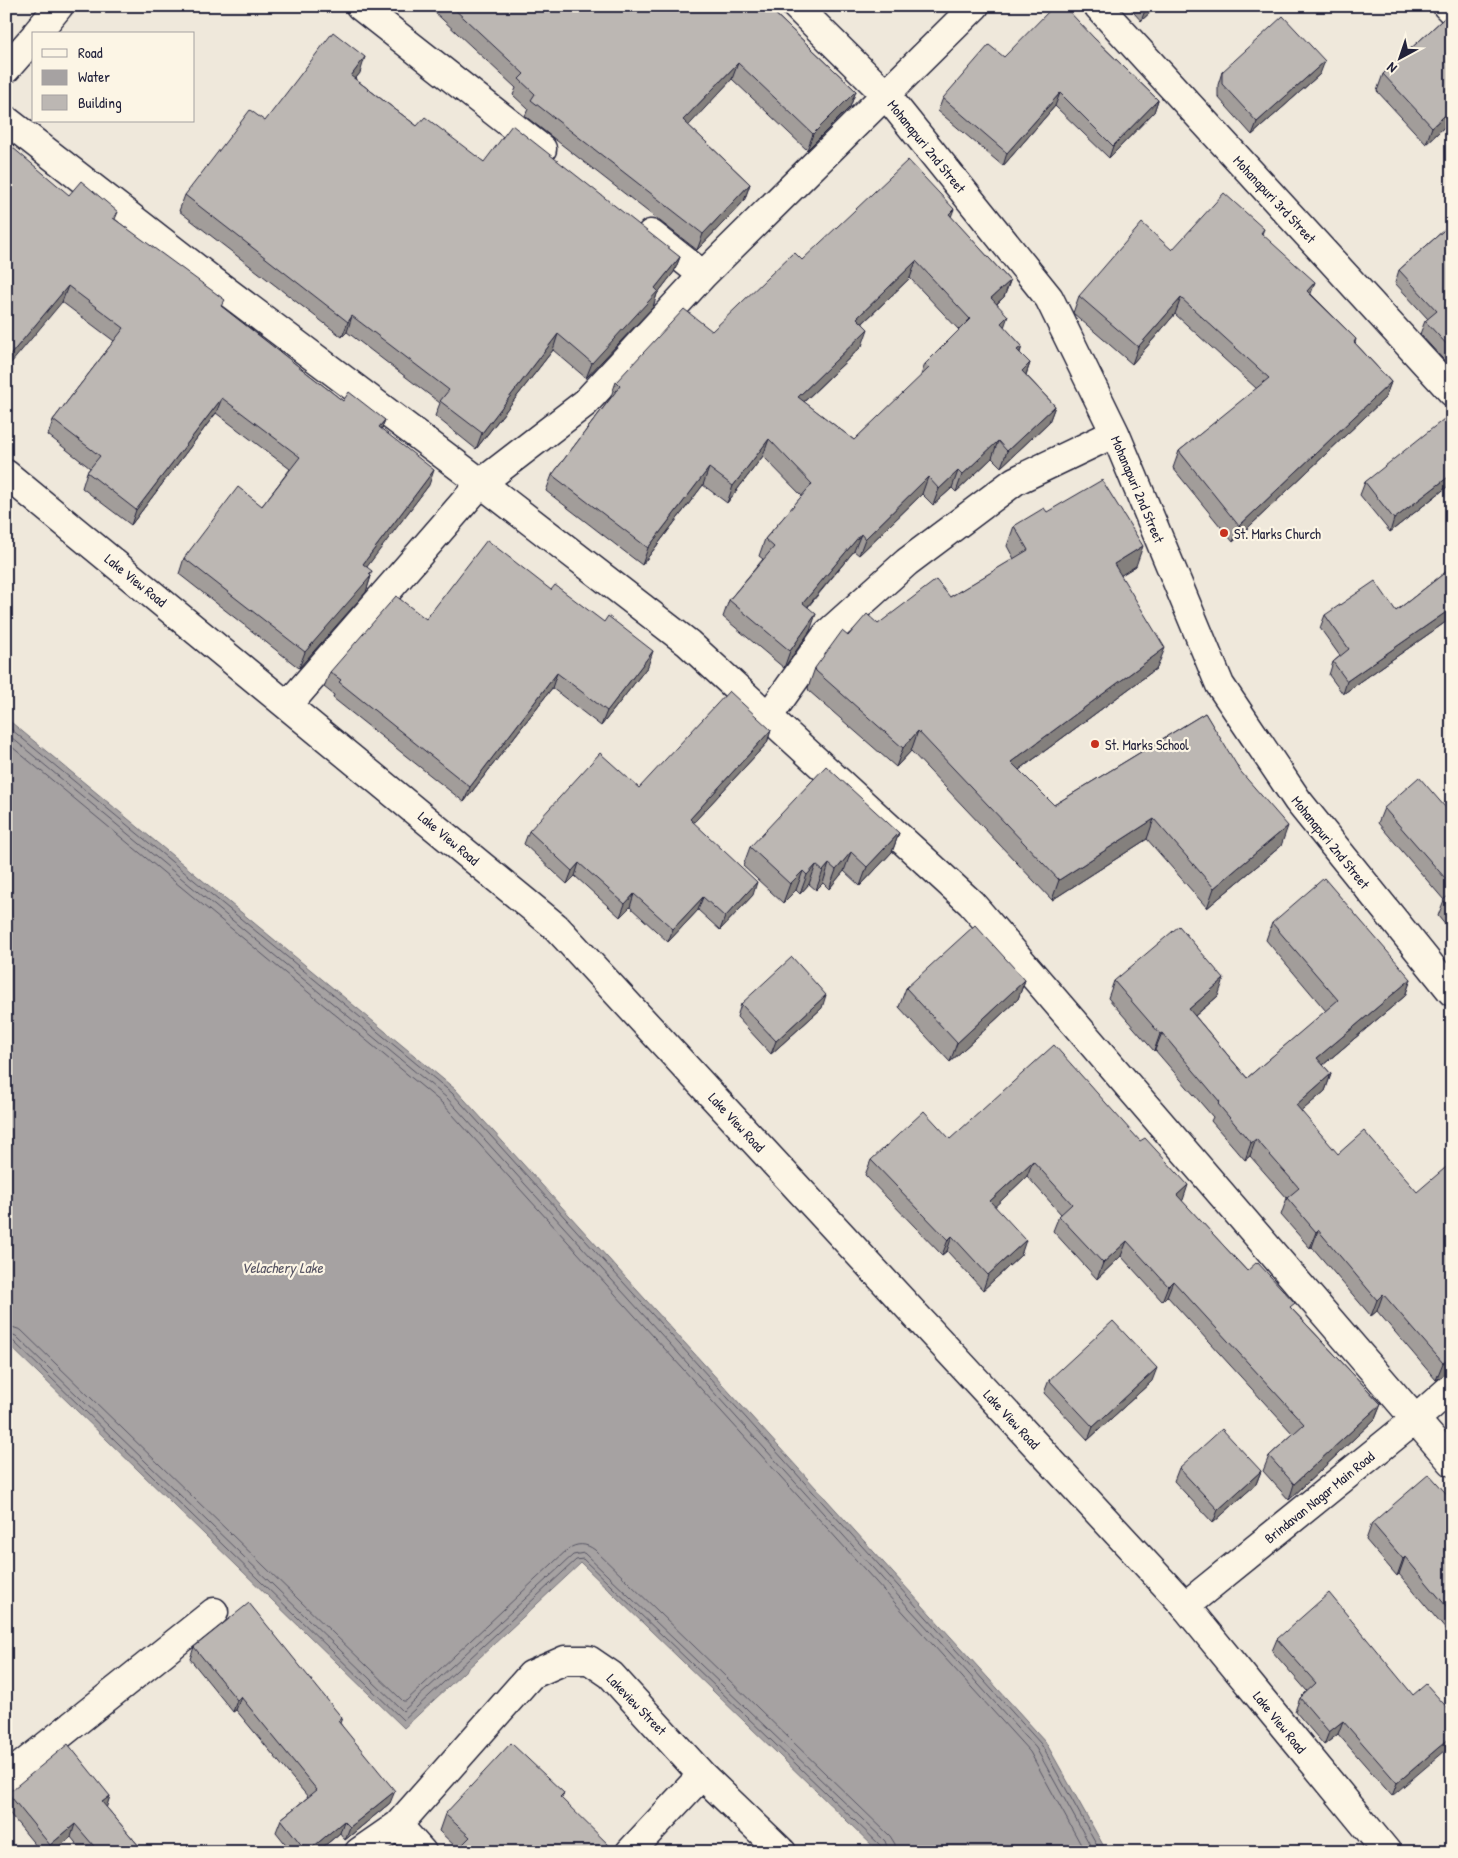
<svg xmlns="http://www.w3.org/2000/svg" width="1458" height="1858" viewBox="0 0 1458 1858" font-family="'Patrick Hand',sans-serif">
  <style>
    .water { fill: #a6a2a2; stroke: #716f79 }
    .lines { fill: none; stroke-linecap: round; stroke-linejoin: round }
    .shore { stroke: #575564; stroke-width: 1 }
    .street-casing { stroke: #22223b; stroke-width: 31 }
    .secondary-casing { stroke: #22223b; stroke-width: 31 }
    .street { stroke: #fcf5e5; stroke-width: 28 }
    .secondary { stroke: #fcf5e5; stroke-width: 28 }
    .wall { fill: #a29d9a; stroke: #22223b; fill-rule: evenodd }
    .shaded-wall { fill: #84807d; stroke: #22223b }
    .building { fill: #bcb7b3; stroke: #22223b; fill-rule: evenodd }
    .poi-dot { fill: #c8321e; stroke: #fcf5e5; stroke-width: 2 }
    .labels { text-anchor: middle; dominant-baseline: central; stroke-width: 4.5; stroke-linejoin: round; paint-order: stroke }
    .street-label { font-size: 14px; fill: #22223b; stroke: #fcf5e5 }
    .poi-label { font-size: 14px; fill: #22223b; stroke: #fcf5e5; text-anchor: start }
    .water-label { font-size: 15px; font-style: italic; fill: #575564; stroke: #fcf5e5 }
  </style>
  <rect width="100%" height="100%" fill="#efe8db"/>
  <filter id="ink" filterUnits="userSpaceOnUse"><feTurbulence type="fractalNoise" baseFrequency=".02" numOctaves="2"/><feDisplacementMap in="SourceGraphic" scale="10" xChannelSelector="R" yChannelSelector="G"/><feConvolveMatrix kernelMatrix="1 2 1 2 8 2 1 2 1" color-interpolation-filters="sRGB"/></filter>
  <g filter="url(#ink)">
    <path class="water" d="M6,718L455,1089L1045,1741L1107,1852H879L581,1563L404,1728L6,1342Z"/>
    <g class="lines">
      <path class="shore" d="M6,725L452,1093L1041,1744L1101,1852
        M6,733L447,1098L1036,1748L1094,1852
        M6,742L442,1103L1030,1752L1085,1852
        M6,1325L21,1330L403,1701H406L568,1549C577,1543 586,1543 595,1550L890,1836L895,1844L896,1852
        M6,1332L16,1336L403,1711L573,1555L584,1553L885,1841L889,1852
        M6,1338L12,1340L403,1720L576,1560L583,1559L881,1846L882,1852"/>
      <g class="street-casing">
        <path id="street" d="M360,6L542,149
          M796,6L886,95L1049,298L1115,433L1220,685L1298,801L1452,992
          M1098,6L1452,392
          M1447,6L1452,11
          M36,34L59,6
          M6,69L34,37
          M6,120L209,278L481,483L688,643L971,903L1452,1462
          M651,234L703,275
          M6,474L556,927L1185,1606
          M288,705L481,483L585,403L703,275L975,6
          M768,717L827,634L907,562L1015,481L1115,433
          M6,1778L214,1612
          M398,1825L422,1852
          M359,1852L398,1825L531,1675L565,1660H589L611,1675L702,1775L782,1852
          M630,1852L702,1775"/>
      </g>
      <g class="secondary-casing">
        <path id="secondary" d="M1387,1852L1185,1606L1416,1419L1452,1387"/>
      </g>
      <use href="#street" class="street"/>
      <use href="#secondary" class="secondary"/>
    </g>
    <path class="wall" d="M428,6H767L856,91L850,107L807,150L732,79L688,125L750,184L744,201L697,250L525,116L528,109L513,95L516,88Z
      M1128,6H1157L1141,21Z
      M1452,11V120L1426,144L1377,91L1383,74Z
      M1094,38L1158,100L1154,112L1109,158L1055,106L1003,166L938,111L943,98L1004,57Z
      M1222,72L1320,74L1252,135L1218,97V85Z
      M360,73L355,79L417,126L484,162L680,257L674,272L657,294L653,307L586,378L553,350L476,449L435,416L440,403L347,332L342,337L179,211L185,195L265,121Z
      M69,195L118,212L115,219L222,307L343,401L385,420L381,429L429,485L366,567L370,575L371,576L366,592L299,668L179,574L184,558L262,506L290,469L216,413L131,525L82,488L87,472L90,468L48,435L53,420L114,341L62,302Z
      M951,217L1010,281L1004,297L997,304L1004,327L1022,346L1020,353L1030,363L1026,375L1055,406L1049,422L1001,467L992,458L956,492L952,488L933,505L922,494L859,555L854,551L808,607L810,631L784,668L723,617L729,600L763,559L759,556L765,539L802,496L763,456L727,503L703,485L642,565L546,491L552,475L610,399L616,382L712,331L802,260ZM910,278L959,330L925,364L920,378L854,440L804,402L862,346L863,323Z
      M1452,223V369L1420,334L1425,321L1428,319L1395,283L1399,270Z
      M1264,229L1262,234L1311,294L1356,339L1355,343L1391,382L1385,398L1233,542L1173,468L1179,451L1257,389L1175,314L1132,364L1073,313L1079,296L1172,250Z
      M1452,428V483L1390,532L1360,495L1365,482Z
      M1047,512L1136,566L1121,575L1157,668L1019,770L1054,805L1205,713L1281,846L1207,908L1147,839L1052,900L911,751L896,767L809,691L808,688L815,668L848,636L878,624L950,597L1014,559L1007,546L1014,526Z
      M1452,567V621L1450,619L1343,694L1329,675L1333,662L1340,656L1320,628L1325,615L1396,611Z
      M426,619L648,666L601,726L552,688L464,802L333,698L334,695L324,687L330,672Z
      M771,730L767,743L693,823L753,895L720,930L698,910L668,942L630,907L620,917L575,876L567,884L524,844L529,831L639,788Z
      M1384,808L1452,815V933L1438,916L1444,900L1378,823Z
      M899,833L892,852L860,886L844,871L829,889L823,883L816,890L809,884L800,894L796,890L783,903L743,866L750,847Z
      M1272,923L1411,979L1405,996L1323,1065L1331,1074L1325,1091L1301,1111L1449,1372L1436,1380L1377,1311L1371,1316L1312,1247L1310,1248L1281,1215L1287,1198L1250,1156L1245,1160L1211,1121L1213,1117L1155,1050L1154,1051L1108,998L1114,981L1218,996L1195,1016L1247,1078L1326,1011L1266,940Z
      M1025,980L1018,999L950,1062L899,1007L906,988Z
      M741,1004L822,1008L771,1054L737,1017Z
      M950,1139L1183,1200L1182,1201L1247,1271L1292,1309L1381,1404L1375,1419L1289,1500L1263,1471L1269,1456L1293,1434L1167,1296L1162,1301L1121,1256L1097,1279L1053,1231L1059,1216L1061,1214L1027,1176L995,1206L1021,1255L983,1290L947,1251L942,1255L865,1175L871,1160Z
      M1049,1380L1152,1381L1088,1440L1044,1393Z
      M1179,1468L1261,1471L1256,1484L1213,1523L1174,1481Z
      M1452,1500V1637L1399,1574L1397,1576L1366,1540L1372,1523Z
      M1277,1639L1413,1695L1452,1713L1392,1796L1338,1734L1324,1745L1295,1711L1300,1698L1307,1691L1272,1651Z
      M194,1647L342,1718L340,1723L390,1803L345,1840L340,1833L317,1852H292L276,1832L281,1819L308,1797L236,1710L233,1712L190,1659Z
      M8,1793L110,1796L106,1807L144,1852H83L71,1837L53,1852H41L6,1809V1799Z
      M564,1793L562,1798L458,1849L439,1831L445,1814Z"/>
    <path class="shaded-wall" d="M1148,6H1157L1141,21L1146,8Z
      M365,57L360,73L345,91L351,76Z
      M1325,61L1320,74L1252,135L1257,122Z
      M738,63L732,79L678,137L683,120Z
      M856,91L850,107L807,150L813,134Z
      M1060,93L1055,106L1003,166L1007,153Z
      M1158,100L1154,112L1109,158L1113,146Z
      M1452,109V120L1426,144L1432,127Z
      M750,184L744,201L697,250L703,234Z
      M954,209L948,225L949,214Z
      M680,257L674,272L657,294L653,307L586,378L592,363L655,288Z
      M916,261L910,278L851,334L857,318Z
      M1010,281L1004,297L985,314L991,298Z
      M1315,282L1309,299L1307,291Z
      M68,286L62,302L6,369V360Z
      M1181,298L1175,314L1132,364L1138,347Z
      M352,316L347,332L342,337L348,322Z
      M1008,316L1002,333L1001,323Z
      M868,329L862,346L792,413L798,397Z
      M558,334L553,350L476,449L482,433Z
      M1022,346L1016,363L1017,350Z
      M1030,363L1024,380L1022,371Z
      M1391,382L1385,398L1233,542L1239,526Z
      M222,398L216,413L131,525L136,510Z
      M1055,406L1049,422L1001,467L1007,451Z
      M385,420L379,435V427Z
      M769,439L763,456L727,503L733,486Z
      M998,441L992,458L956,492L962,475Z
      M709,468L703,485L642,565L648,548Z
      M434,470L429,485L357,580L363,564Z
      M958,471L952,488L933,505L939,489Z
      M1452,474V483L1390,532L1394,519Z
      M928,477L922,494L859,555L865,539Z
      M861,534L854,551L797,619L803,603Z
      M1143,546L1136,566L1107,584L1114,564Z
      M372,571L369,579L371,576L366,592L299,668L305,652Z
      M1452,608V614L1450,619L1343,694L1347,681Z
      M816,614L810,631L784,668L790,651Z
      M1165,648L1157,668L1004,781L1011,762Z
      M653,651L648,666L601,726L607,711Z
      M557,673L552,688L464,802L470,787Z
      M771,730L767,743L685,832L690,819Z
      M918,731L911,751L896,767L903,748Z
      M1154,819L1147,839L1052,900L1059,880Z
      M1288,826L1281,846L1207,908L1214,888Z
      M899,833L892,852L860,886L867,867Z
      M851,852L844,871L829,889L836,870Z
      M579,863L575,876L567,884L572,871Z
      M829,864L823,883L816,890L823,871Z
      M816,865L809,884L800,894L807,875Z
      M803,871L796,890L783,903L790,884Z
      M757,882L753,895L720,930L725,917Z
      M634,894L630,907L620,917L625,904Z
      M703,897L698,910L668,942L673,929Z
      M1224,979L1218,996L1183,1026L1189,1009Z
      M1411,979L1405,996L1311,1075L1317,1058Z
      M1025,980L1018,999L950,1062L957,1043Z
      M826,995L822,1008L771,1054L776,1041Z
      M1162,1033L1155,1050L1154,1051L1160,1034Z
      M1331,1074L1325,1091L1290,1121L1296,1105Z
      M1256,1139L1250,1156L1245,1160L1251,1143Z
      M1033,1161L1027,1176L985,1216L990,1201Z
      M1188,1185L1183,1200L1171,1210L1177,1195Z
      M1318,1230L1312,1247L1310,1248L1316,1232Z
      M952,1236L947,1251L942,1255L948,1240Z
      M1026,1240L1021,1255L983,1290L988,1275Z
      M1127,1241L1121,1256L1097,1279L1103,1263Z
      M1173,1281L1167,1296L1162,1301L1168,1286Z
      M1383,1294L1377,1311L1371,1316L1377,1300Z
      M1452,1357V1372H1449L1436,1380L1443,1363Z
      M1157,1368L1152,1381L1088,1440L1093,1427Z
      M1381,1404L1375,1419L1289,1500L1294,1484Z
      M1261,1471L1256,1484L1213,1523L1218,1510Z
      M1405,1557L1399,1574L1397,1576L1403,1559Z
      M241,1697L236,1710L233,1712L237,1700Z
      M1343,1721L1338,1734L1324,1745L1329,1732Z
      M1452,1736V1745L1392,1796L1397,1783Z
      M395,1791L390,1803L345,1840L350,1827Z
      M110,1796L106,1809L102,1802Z
      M344,1821L340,1833L317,1852H307Z
      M75,1824L71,1837L53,1852H48L50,1845Z"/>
    <path class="building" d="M451,6H767L856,91L813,134L738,63L683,120L750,184L703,234L531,100L535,94L519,79L524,74Z
      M1054,6H1064L1094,38L1158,100L1113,146L1060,93L1007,153L943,98L989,45L1004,57Z
      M1452,11V109L1432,127L1383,74Z
      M1283,16L1325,61L1257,122L1222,84V72Z
      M333,32L365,57L351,76L417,126L425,117L484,162L512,125L680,257L655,288L658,291L592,363L558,334L482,433L440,401L449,390L352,316L348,322L185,195L250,110L265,121Z
      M6,142L69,195L81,181L118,212L113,218L225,300L221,306L343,401L349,392L385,420L379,427L434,470L363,564L372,571L369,574L371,576L305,652L184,558L238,487L262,506L300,457L222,398L136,510L87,472L100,456L53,420L124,328L68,286L6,360Z
      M908,160L954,209L949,214L1010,281L991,298L1008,316L1001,323L1022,346L1017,350L1030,363L1022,371L1055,406L1007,451L998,441L962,475L958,471L939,489L928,477L865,539L861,534L803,603L816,614L790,651L729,600L774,547L765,539L812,484L769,439L733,486L709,468L648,548L552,475L620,386L616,382L684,309L712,331L794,252L802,260ZM916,261L970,319L925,364L929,368L854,440L798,397L868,329L857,318Z
      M1224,193L1264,229L1261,233L1315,282L1307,291L1356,339L1354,342L1391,382L1239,526L1179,451L1269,378L1181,298L1138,347L1079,296L1142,223L1172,250Z
      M1452,223V350L1425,321L1437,311L1399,270Z
      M1444,419L1452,428V474L1394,519L1365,482Z
      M1102,480L1143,546L1114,564L1165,648L1011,762L1054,805L1205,713L1241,772L1288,826L1214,888L1154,819L1059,880L918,731L903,748L816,671L815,668L842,631L848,636L867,614L878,624L936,580L950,597L1028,550L1014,526L1044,508L1047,512Z
      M487,540L551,590L555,585L604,622L608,616L653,651L607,711L557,673L470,787L339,682L341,680L330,672L396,596L426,619Z
      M1452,567V608L1347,681L1333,662L1349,649L1325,615L1375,581L1396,611Z
      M729,691L771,730L690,819L757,882L725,917L703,897L673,929L634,894L625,904L579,863L572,871L529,831L600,753L639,788Z
      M826,766L899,833L867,867L851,852L836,870L829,864L823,871L816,865L807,875L803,871L790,884L750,847Z
      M1419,777L1452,815V886L1384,808Z
      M1324,878L1411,979L1317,1058L1331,1074L1296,1105L1338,1154L1364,1131L1417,1192L1452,1162V1357L1443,1363L1383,1294L1377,1300L1318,1230L1316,1232L1287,1198L1299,1188L1256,1139L1251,1143L1218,1104L1220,1102L1162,1033L1160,1034L1114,981L1179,926L1224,979L1189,1009L1247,1078L1338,1000L1272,923Z
      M1452,893V910L1443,900Z
      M975,925L1025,980L957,1043L906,988Z
      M792,957L826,995L776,1041L741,1004Z
      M1054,1045L1140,1141L1145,1138L1188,1185L1177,1195L1247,1271L1257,1262L1295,1303L1290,1307L1381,1404L1294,1484L1269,1456L1304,1424L1173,1281L1168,1286L1127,1241L1103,1263L1059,1216L1072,1204L1033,1161L990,1201L1026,1240L988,1275L952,1236L948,1240L871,1160L924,1111L950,1139Z
      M1113,1321L1157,1368L1093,1427L1049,1380Z
      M1222,1429L1261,1471L1218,1510L1179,1468Z
      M1429,1474L1452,1500V1613L1405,1557L1403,1559L1372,1523Z
      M1329,1593L1413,1695L1426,1684L1452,1713V1736L1397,1783L1343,1721L1329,1732L1300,1698L1316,1683L1277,1639Z
      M249,1603L342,1718L338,1721L395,1791L350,1827L344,1821L307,1852L281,1819L317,1790L241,1697L237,1700L194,1647Z
      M511,1743L564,1793L560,1797L616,1852H455L470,1837L445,1814Z
      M68,1744L110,1796L102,1802L144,1852H99L75,1824L50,1845L8,1793Z"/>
  </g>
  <g class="poi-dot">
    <circle cx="1224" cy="533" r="5"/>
    <circle cx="1095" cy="744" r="5"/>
  </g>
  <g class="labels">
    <g class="street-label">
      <text transform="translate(927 146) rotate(51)">Mohanapuri 2nd Street</text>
      <text transform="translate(1275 199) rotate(47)">Mohanapuri 3rd Street</text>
      <text transform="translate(1138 489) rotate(67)">Mohanapuri 2nd Street</text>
      <text transform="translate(136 580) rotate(39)">Lake View Road</text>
      <text transform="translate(449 838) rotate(40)">Lake View Road</text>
      <text transform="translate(1331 842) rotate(51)">Mohanapuri 2nd Street</text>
      <text transform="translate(737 1122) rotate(47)">Lake View Road</text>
      <text transform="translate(1012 1419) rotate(47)">Lake View Road</text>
      <text transform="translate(1319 1497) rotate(-39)">Brindavan Nagar Main Road</text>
      <text transform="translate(637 1704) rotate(46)">Lakeview Street</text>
      <text transform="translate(1280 1722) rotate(51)">Lake View Road</text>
    </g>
    <g class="poi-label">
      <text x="1234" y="533">St. Marks Church</text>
      <text x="1105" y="744">St. Marks School</text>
    </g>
    <g class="water-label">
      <text x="282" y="1267">Velachery Lake</text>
    </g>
  </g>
  <rect width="1458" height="1858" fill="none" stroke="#fcf5e5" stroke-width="25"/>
  <rect x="12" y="12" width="1433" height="1833" fill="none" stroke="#22223b" stroke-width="2" filter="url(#ink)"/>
  <rect x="32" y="32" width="162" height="90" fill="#fcf5e5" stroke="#a5a1a1"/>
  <rect x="42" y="49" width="25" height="8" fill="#fcf5e5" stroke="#a5a1a1"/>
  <text x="78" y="58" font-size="15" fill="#22223b">Road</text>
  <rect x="42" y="70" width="25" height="15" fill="#a6a2a2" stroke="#a5a1a1"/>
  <text x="78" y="82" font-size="15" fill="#22223b">Water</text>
  <rect x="42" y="95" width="25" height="15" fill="#bcb7b3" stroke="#a5a1a1"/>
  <text x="78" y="108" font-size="15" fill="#22223b">Building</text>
  <g transform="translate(1400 58) rotate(220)" stroke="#fcf5e5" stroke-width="4" paint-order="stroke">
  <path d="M0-4L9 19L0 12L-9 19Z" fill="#22223b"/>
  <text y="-8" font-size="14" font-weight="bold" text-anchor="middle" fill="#22223b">N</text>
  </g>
</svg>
